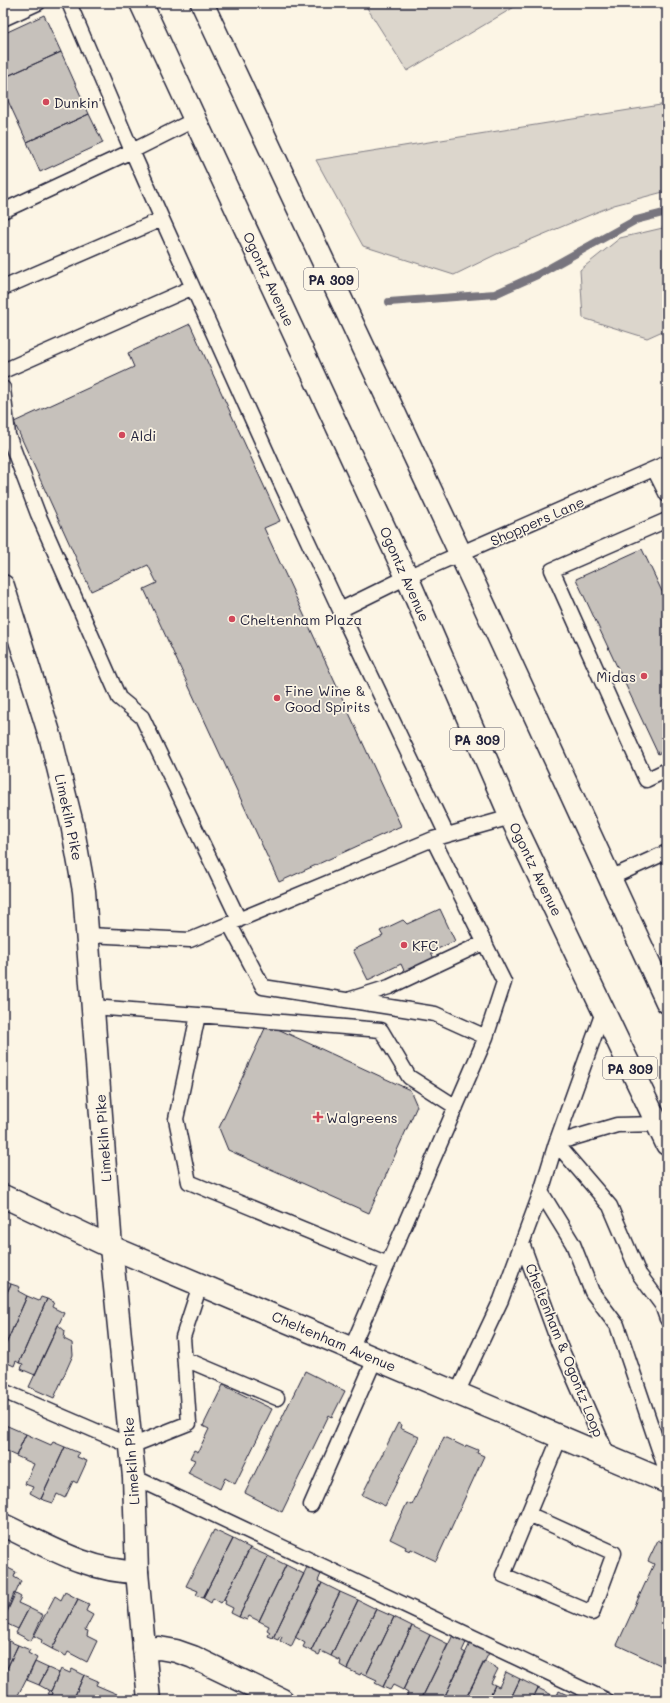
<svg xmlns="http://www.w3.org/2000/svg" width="670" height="1703" viewBox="0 0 670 1703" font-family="Mali,sans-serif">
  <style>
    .green { fill: #dcd6cc; stroke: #7f7c84 }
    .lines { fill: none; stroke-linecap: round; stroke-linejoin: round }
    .stream { stroke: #78757e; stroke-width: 8 }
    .building { fill: #c6c1bb; stroke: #22223b }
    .service-casing { stroke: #22223b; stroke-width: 17 }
    .minor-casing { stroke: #22223b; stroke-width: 25 }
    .tertiary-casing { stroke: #22223b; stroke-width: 25 }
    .secondary-casing { stroke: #22223b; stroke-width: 25 }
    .trunk-casing { stroke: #22223b; stroke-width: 25 }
    .service { stroke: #fcf5e5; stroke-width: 14 }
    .minor { stroke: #fcf5e5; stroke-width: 22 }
    .tertiary { stroke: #fcf5e5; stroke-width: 22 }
    .secondary { stroke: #fcf5e5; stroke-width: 22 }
    .trunk { stroke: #fcf5e5; stroke-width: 22 }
    .poi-dot { fill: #d1495b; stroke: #fcf5e5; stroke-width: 1.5 }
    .labels { text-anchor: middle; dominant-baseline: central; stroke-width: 3.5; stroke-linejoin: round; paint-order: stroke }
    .shield { fill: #fcf5e5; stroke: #63616e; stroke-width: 1 }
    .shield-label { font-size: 13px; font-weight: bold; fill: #22223b }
    .poi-label { font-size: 14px; fill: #22223b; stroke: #fcf5e5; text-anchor: start }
    .street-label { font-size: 14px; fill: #22223b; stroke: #fcf5e5 }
  </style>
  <rect width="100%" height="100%" fill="#fcf5e5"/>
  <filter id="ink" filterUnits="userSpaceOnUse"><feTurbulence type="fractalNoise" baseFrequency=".025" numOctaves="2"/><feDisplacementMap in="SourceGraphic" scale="8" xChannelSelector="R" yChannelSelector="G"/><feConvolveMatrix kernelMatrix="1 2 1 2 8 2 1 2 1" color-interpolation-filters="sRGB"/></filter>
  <g filter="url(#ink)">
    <path class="green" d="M364,3H521L407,71Z
      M667,104V191L614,205L501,252L454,275L363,246L316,160Z
      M667,227V329L647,338L583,318L580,270L620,238Z"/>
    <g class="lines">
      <path class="stream" d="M389,302L495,294L537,275L636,220L667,212"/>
    </g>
    <path class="building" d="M44,15L61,52L3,78V34Z
      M61,52L89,114L27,142L3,90V78Z
      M89,114L103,143L40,172L27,142Z
      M190,324L280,521L264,528L401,826L279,882L144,589L157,583L148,565L91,591L14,422L134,367L128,353Z
      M642,549L667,602V749L658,754L576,579Z
      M440,909L455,941L431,952L434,959L405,973L401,964L368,980L353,950L383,936L380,931L403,920L407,924Z
      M267,1024L410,1090L417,1106L369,1213L228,1150L219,1128Z
      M5,1281L11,1284L3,1301V1284Z
      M11,1284L20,1287L18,1291L27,1296L3,1351V1301Z
      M27,1296L39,1301L41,1297L47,1299L19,1363L16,1361L14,1366L3,1361V1351Z
      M47,1299L54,1302L52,1307L64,1313L35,1375L21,1369L23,1364L19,1363Z
      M58,1325L65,1331L64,1339L72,1343L73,1355L54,1398L29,1387Z
      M305,1371L345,1391L332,1417L329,1415L282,1512L245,1493Z
      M223,1385L272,1409L235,1484L225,1478L220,1489L188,1473L195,1460L190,1458L194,1450L198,1452L209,1429L203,1426Z
      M398,1423L401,1425L400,1428L419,1437L385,1506L362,1495Z
      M3,1424L26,1434L16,1456L3,1450Z
      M26,1434L51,1445L53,1442L65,1447L41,1499L30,1493L33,1487L25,1484L34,1464L16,1456Z
      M444,1437L465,1447L466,1445L478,1450L477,1453L484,1456L436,1561L411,1549L410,1551L405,1549L406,1547L390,1539L407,1503L412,1505Z
      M65,1447L79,1453L77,1457L87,1461L77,1483L73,1481L65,1498L57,1494L53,1503L41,1499Z
      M214,1530L233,1539L203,1598L196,1595L198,1591L186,1586Z
      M233,1539L250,1548L224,1599L221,1603L213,1598L211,1603L203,1598Z
      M658,1540L667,1545V1668L617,1645L654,1564L648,1561Z
      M250,1548L268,1556L239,1617L231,1613L233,1608L225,1604L226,1600L224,1599Z
      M268,1556L286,1565L259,1621L249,1616L247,1620L239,1617Z
      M286,1565L304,1574L273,1638L268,1636L270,1632L267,1630L269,1626L259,1621Z
      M4,1566L16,1572L14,1577L21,1581L3,1621Z
      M307,1567L321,1574L318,1581L322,1583L291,1647L280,1641L282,1637L280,1636L278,1640L273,1638Z
      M322,1583L340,1592L311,1651L303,1647L305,1643L295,1637Z
      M65,1592L78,1599L52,1649L41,1643L42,1640L34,1636L55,1596L61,1600Z
      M340,1592L358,1600L331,1656L321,1651L319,1655L311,1651Z
      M14,1593L21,1597L18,1603L29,1608L18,1629L3,1622Z
      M78,1599L89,1604L86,1611L93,1615L85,1630L88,1631L87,1636L97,1641L87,1662L68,1652L66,1656L52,1649Z
      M358,1600L376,1609L347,1669L340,1665L341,1661L331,1656Z
      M29,1608L43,1615L31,1641L16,1633Z
      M376,1609L394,1617L366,1675L361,1673L360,1675L347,1669Z
      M394,1617L412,1626L383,1687L375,1683L377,1680L366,1675Z
      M412,1626L430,1635L403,1690L393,1685L390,1690L383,1687Z
      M455,1631L468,1638L462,1651L466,1653L443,1700H421Z
      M430,1635L448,1644L421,1700H405L408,1693L403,1690Z
      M4,1639L18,1645L3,1677V1642Z
      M472,1639L491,1649L465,1700H443Z
      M18,1645L30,1650L28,1653L37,1658L16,1699L9,1696L7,1700H3V1677Z
      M484,1661L498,1669L491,1683L495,1685L488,1700H465Z
      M35,1662L48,1668L39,1685L27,1680Z
      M48,1668L59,1673L51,1691L53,1693L52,1695L48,1694L50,1691L39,1685Z
      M61,1669L70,1673L72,1669L84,1675L73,1700H50L53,1693L51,1691Z
      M506,1672L520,1679L510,1700H488L495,1685L499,1687Z
      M84,1675L98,1681L96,1685L117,1694L114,1700H73Z
      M520,1679L538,1688L532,1700H510Z
      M538,1688L556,1697L555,1700H532Z
      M559,1691L571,1697L570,1700H555Z"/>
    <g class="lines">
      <g class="service-casing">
        <path id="service" d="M69,3L132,151L196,119
          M3,6L11,3
          M3,19L38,3
          M3,211L132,151L162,219
          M3,288L162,219L278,477L340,610
          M3,371L191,288
          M3,388L8,435L38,514L119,698L142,717L239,920
          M654,469L667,495
          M667,520L552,570L646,780L667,770
          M447,835L340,610L407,577L667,463
          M610,878L667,852
          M230,925L263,987L435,1014L486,1037
          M88,935L190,940L433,839L511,817
          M351,999L389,987L485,942
          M93,1007L198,1015L176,1119L189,1182L388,1264
          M198,1015L381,1030L409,1077L456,1107
          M556,1143L610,1206L639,1274L662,1305L667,1319
          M556,1143L617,1125L657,1124
          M541,1192L573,1244L592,1292L617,1325L667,1473
          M522,1243L559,1344L609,1458
          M351,1349L486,1037L504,982L433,839
          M185,1359L277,1398
          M3,1391L131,1446L189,1423L183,1337L200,1285
          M457,1393L501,1300L541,1192L556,1143L603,1012
          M134,1477L606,1700
          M311,1505L375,1359
          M528,1514L614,1553L592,1613L503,1575L560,1437"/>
      </g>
      <g class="minor-casing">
        <path id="minor" d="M3,1525C46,1545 89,1572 137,1572
          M144,1649L159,1648L176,1651L193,1657L282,1700"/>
      </g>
      <g class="tertiary-casing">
        <path id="tertiary" d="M3,586L51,739L72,824L84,891L111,1247L134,1477L137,1572L149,1700"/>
      </g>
      <g class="secondary-casing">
        <path id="secondary" d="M3,1196L111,1247L667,1482"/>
      </g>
      <g class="trunk-casing">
        <path id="trunk" d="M141,3L407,577L511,817L667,1144
          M202,3L461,555L667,1002"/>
      </g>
      <use href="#service" class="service"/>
      <use href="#minor" class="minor"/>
      <use href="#tertiary" class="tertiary"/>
      <use href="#secondary" class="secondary"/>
      <use href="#trunk" class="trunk"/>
    </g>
  </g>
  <g class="poi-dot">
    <circle cx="46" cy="102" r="4"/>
    <circle cx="122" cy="435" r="4"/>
    <circle cx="232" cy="619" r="4"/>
    <circle cx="644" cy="676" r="4"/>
    <circle cx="277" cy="698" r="4"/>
    <circle cx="404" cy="945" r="4"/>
    <path d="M316 1111h4v4h4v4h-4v4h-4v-4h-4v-4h4z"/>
  </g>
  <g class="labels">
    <g class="shield">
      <rect x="304" y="268" width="54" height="22" rx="3"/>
      <rect x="450" y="728" width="54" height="22" rx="3"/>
      <rect x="603" y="1057" width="54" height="22" rx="3"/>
    </g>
    <g class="shield-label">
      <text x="331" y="279">PA 309</text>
      <text x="477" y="739">PA 309</text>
      <text x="630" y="1068">PA 309</text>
    </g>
    <g class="poi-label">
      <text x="54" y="102">Dunkin'</text>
      <text x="130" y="435">Aldi</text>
      <text x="240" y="619">Cheltenham Plaza</text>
      <text x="636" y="676" text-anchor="end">Midas</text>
      <text x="285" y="690">Fine Wine &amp;<tspan x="285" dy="16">Good Spirits</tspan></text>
      <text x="412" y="945">KFC</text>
      <text x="326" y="1117">Walgreens</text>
    </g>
    <g class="street-label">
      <text transform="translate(269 279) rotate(65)">Ogontz Avenue</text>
      <text transform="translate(537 521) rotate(-24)">Shoppers Lane</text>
      <text transform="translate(405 574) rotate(66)">Ogontz Avenue</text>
      <text transform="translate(69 817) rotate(78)">Limekiln Pike</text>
      <text transform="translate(536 869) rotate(64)">Ogontz Avenue</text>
      <text transform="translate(103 1138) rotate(-94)">Limekiln Pike</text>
      <text transform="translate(334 1341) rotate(23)">Cheltenham Avenue</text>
      <text transform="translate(565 1350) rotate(68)">Cheltenham &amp; Ogontz Loop</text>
      <text transform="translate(131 1461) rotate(-94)">Limekiln Pike</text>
    </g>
  </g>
  <rect width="670" height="1703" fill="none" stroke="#fcf5e5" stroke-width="16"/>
  <rect x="8" y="8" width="654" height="1687" fill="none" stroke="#22223b" stroke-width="1.5" filter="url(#ink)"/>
</svg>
